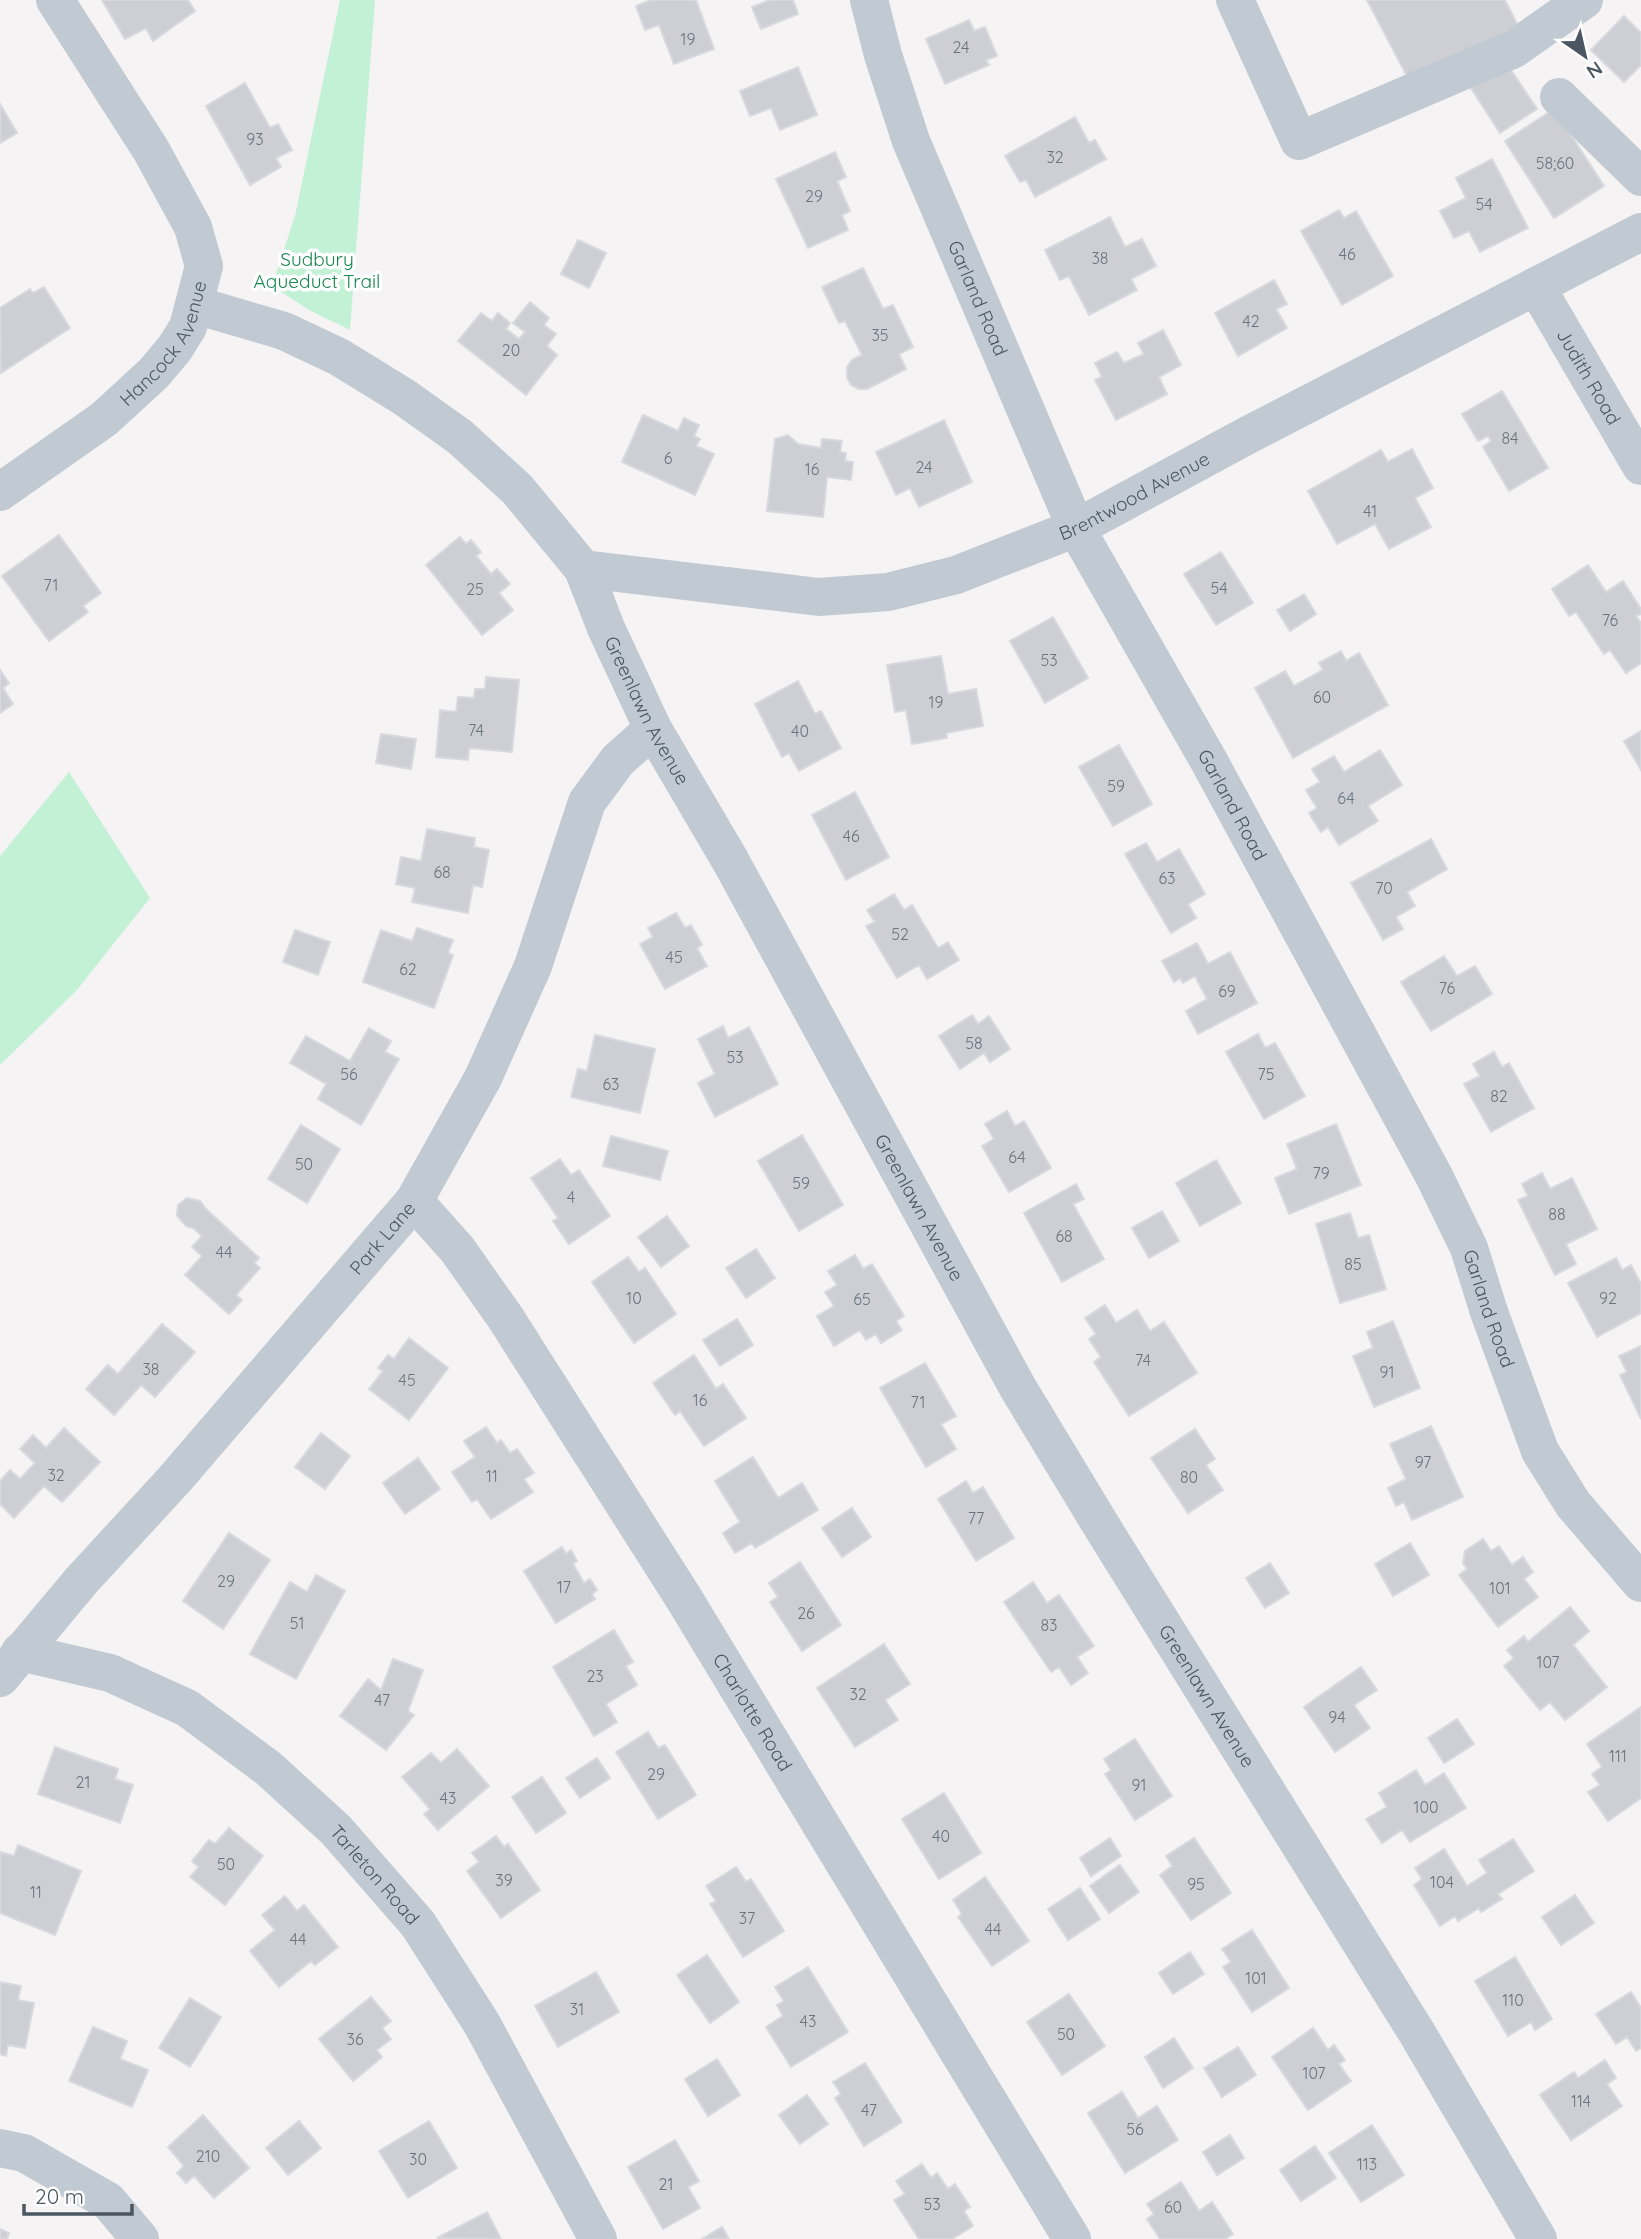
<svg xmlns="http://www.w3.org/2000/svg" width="1641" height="2239" viewBox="0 0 1641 2239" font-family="Quicksand,sans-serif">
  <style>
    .green { fill: #c3f1d5 }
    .building { fill: #cdcfd5; stroke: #d7d9de; stroke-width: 2 }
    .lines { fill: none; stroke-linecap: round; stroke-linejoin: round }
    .minor { stroke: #c1cad2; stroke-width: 38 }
    .labels { text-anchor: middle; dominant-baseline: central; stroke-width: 7; stroke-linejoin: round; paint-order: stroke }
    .number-label { font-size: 16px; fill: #6b747e }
    .park-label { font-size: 19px; fill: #17864f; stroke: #fff }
    .street-label { font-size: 19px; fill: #4a5661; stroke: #fff }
  </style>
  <rect width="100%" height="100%" fill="#f5f3f3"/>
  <path class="green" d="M340,0H375L350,330L309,310L272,286L295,216Z
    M69,772L150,898L76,991L0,1065V856Z"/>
  <path class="building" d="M102,0H188L195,11L153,41L146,28L125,39Z
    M651,0H696L714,49L674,64L659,25L645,30L636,6Z
    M770,0H793L798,14L761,29L752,7Z
    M1367,0H1505L1518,26L1410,82Z
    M1624,16L1641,33V65L1624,82L1591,50Z
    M969,20L974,31L985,27L997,56L986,60L989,65L945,84L926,39Z
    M1507,64L1537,109L1500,133L1471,88Z
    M798,67L817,115L780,130L771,108L750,116L740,91Z
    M245,83L270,128L278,124L292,150L276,158L281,167L250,185L206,106Z
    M0,104L17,133L0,143Z
    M1554,109L1604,186L1554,218L1505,141Z
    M1075,117L1089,143L1095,140L1106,159L1035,197L1026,180L1020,182L1005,156Z
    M835,152L846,177L837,181L850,211L842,215L848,230L808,248L776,179Z
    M1492,159L1528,228L1480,252L1469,231L1454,238L1440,211L1466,198L1456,178Z
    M1339,210L1344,218L1356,211L1393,276L1342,305L1301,231Z
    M1110,217L1125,247L1142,239L1156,266L1131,279L1137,290L1089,315L1069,276L1060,280L1045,250Z
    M578,240L606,253L589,288L561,274Z
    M863,268L883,309L893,305L913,347L899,354L906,369L867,389H859L851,385L847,377V367L853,359L862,355L845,321L839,323L822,287Z
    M1274,280L1287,304L1276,309L1287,328L1238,356L1215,313Z
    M44,287L70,328L1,373L0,308L30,289L33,293Z
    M530,302L549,318L544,325L556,334L547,346L557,355L526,395L458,341L481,313L492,321L498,313L510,323L506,329L519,339L525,332L513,323Z
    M1163,330L1181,365L1159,377L1167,394L1116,420L1095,380L1102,377L1095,363L1117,352L1124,363L1144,354L1138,343Z
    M1502,391L1548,468L1509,491L1483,447L1491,441L1488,436L1478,441L1462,414Z
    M643,415L678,431L684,418L699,425L694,436L700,439L696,446L714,454L695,495L622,462Z
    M944,420L972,482L919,507L910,488L896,495L876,452Z
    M788,435L798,444L821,448L822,439L842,441L840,452L846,453L845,461L853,462L851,480L827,477L823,517L767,511L775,439Z
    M1412,449L1433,488L1415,498L1431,527L1389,549L1375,524L1337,544L1308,491L1381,450L1388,462Z
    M59,535L101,593L83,606L88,612L49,641L2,576Z
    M460,537L466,544L471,540L481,552L476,556L491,574L497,569L510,584L499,593L513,610L482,635L426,565Z
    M1221,552L1253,603L1216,625L1184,574Z
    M1588,565L1606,592L1623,581L1641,609V614L1636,616L1641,623V663L1626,673L1610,650L1604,654L1576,612L1569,616L1552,589Z
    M1304,594L1316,614L1290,631L1277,610Z
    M1053,617L1088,678L1045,703L1010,641Z
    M1341,651L1346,661L1359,653L1388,705L1293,758L1255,688L1285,671L1294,686L1323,670L1319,663Z
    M941,656L948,694L976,689L983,726L946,733L947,738L912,744L906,710L895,712L887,665Z
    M0,670L9,683L3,688L13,704L0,713Z
    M486,677L519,680L512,752L469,748L468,760L436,757L440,710L456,712L458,697L474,698L475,689H485Z
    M798,681L815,714L821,711L841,748L799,771L789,753L782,757L755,704Z
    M1641,731V770L1624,741Z
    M381,734L416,739L411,769L376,763Z
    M1119,745L1152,804L1113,826L1079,767Z
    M1380,750L1402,785L1368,806L1378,821L1339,845L1328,827L1321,832L1309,813L1317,808L1306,790L1320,782L1312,769L1334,756L1344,772Z
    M855,792L889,857L846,880L812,815Z
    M427,829L475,838L474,847L489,850L482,887L473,885L468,913L412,902L415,888L396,884L401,857L421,861Z
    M1431,839L1447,869L1407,892L1415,906L1396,917L1403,929L1383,940L1351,883Z
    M1146,843L1157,862L1179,849L1205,894L1188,904L1196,918L1171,933L1125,854Z
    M894,894L904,910L912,905L938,948L948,942L959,960L927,979L919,965L897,978L866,926L875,922L867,910Z
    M676,913L685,928L691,925L702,945L697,948L707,966L665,989L640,944L653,937L648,928Z
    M417,928L453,940L448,953L453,955L434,1008L363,982L381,930L412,941Z
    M295,930L330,942L318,975L283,962Z
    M1197,943L1208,964L1230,952L1257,1003L1198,1034L1186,1011L1207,999L1195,976L1183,983L1180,978L1174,982L1162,961Z
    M1444,956L1457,976L1475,966L1492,994L1431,1031L1401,982Z
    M972,1015L978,1024L989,1016L1010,1049L990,1062L984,1053L960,1069L939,1036Z
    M723,1026L728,1038L749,1027L778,1084L715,1117L698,1083L715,1074L698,1039Z
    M369,1028L391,1041L385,1052L399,1059L361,1125L318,1099L326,1084L290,1063L306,1036L350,1061Z
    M1258,1034L1265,1048L1275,1043L1305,1096L1264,1119L1226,1052Z
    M595,1035L655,1049L640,1113L571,1097L578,1069L587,1071Z
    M1494,1052L1502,1067L1509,1063L1534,1108L1491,1132L1464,1084L1480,1076L1473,1064Z
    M1007,1111L1015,1126L1024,1121L1051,1168L1009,1192L982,1146L994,1139L985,1124Z
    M1336,1124L1361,1185L1289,1214L1275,1178L1297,1169L1287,1144Z
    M301,1125L340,1149L307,1203L268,1179Z
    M802,1135L843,1205L799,1231L758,1161Z
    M611,1136L668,1151L660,1180L603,1166Z
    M560,1159L571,1175L579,1170L610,1216L569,1244L553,1221L558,1218L531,1178Z
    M1216,1160L1241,1203L1200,1226L1176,1183Z
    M1542,1173L1550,1189L1572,1178L1597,1229L1566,1244L1576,1264L1555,1275L1518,1200L1528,1196L1522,1184Z
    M1076,1184L1084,1199L1073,1204L1104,1259L1062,1282L1024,1213Z
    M187,1198L200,1201L206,1209L259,1258L254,1263L260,1268L236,1295L242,1300L229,1314L185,1275L202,1256L192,1247L202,1236L193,1228L186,1226L177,1216L178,1205Z
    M1162,1211L1179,1241L1149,1258L1132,1228Z
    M1350,1213L1358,1238L1369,1235L1386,1289L1340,1303L1316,1224Z
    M667,1216L689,1246L661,1267L638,1237Z
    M756,1249L775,1278L746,1298L726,1268Z
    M855,1255L863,1269L872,1264L904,1316L896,1321L902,1330L881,1343L876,1334L866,1340L860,1330L834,1346L817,1316L834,1306L825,1292L837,1285L828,1271Z
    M628,1257L639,1272L645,1268L676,1314L634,1343L592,1282Z
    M1616,1258L1622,1270L1631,1265L1641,1284V1313L1597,1337L1568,1283Z
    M1105,1305L1116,1323L1137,1310L1150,1331L1164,1322L1197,1373L1129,1416L1094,1362L1101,1357L1089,1339L1096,1334L1085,1318Z
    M737,1319L753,1345L720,1366L703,1340Z
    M1393,1321L1420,1388L1374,1407L1353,1356L1373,1348L1367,1332Z
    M162,1324L195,1352L155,1397L141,1385L114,1415L86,1389L108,1365L118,1374Z
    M409,1338L448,1368L409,1420L369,1389L383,1371L378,1368L388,1355L394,1359Z
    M1641,1346V1419L1620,1375L1627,1372L1619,1356Z
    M694,1355L716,1389L723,1384L746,1418L704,1446L680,1411L675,1415L653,1383Z
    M925,1363L956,1416L941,1424L956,1449L926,1467L880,1388Z
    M1431,1426L1463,1497L1412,1520L1404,1502L1396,1506L1388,1488L1406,1479L1390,1444Z
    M486,1427L497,1443L501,1440L510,1453L517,1449L534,1473L524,1479L533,1492L491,1519L477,1499L472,1502L452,1472L475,1457L464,1441Z
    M64,1428L100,1462L62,1502L44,1486L14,1518L0,1504V1481L10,1470L20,1479L35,1463L20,1449L33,1435L46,1448Z
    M1195,1429L1215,1459L1206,1465L1223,1490L1188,1513L1151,1458Z
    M321,1433L350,1456L325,1489L295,1467Z
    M753,1457L778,1498L802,1483L818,1510L755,1548L752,1543L735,1553L723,1533L740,1522L715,1481Z
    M418,1458L440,1489L405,1514L383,1483Z
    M966,1481L973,1493L983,1487L1014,1538L976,1561L938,1499Z
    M852,1508L871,1537L842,1557L822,1528Z
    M229,1533L270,1560L223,1629L183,1601Z
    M1483,1539L1491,1551L1499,1546L1512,1565L1523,1557L1533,1572L1524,1579L1538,1597L1498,1627L1459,1575L1467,1569L1463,1563L1465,1551Z
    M1410,1543L1429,1575L1393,1596L1375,1564Z
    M562,1547L566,1554L571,1550L577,1561L573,1564L584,1583L590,1579L597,1590L592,1594L595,1599L556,1623L524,1571Z
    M800,1562L841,1625L802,1651L770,1602L778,1597L769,1583Z
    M1270,1563L1289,1593L1265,1608L1246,1578Z
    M316,1575L345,1591L296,1679L250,1654L290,1582L307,1592Z
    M1033,1582L1047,1603L1059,1595L1094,1646L1077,1657L1088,1673L1071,1685L1059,1667L1051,1672L1004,1602Z
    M1570,1607L1589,1631L1573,1645L1607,1687L1565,1720L1550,1702L1540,1710L1504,1666L1514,1658L1507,1650L1524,1636L1528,1642Z
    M614,1630L633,1662L626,1666L637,1685L606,1704L617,1722L594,1736L553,1667Z
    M884,1644L910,1684L885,1700L898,1720L855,1747L817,1688Z
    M393,1659L423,1670L408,1711L414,1715L386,1750L340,1716L368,1679L381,1690Z
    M1361,1667L1377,1690L1354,1705L1370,1728L1335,1752L1304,1707Z
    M1641,1707V1798L1608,1821L1588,1792L1600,1785L1592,1774L1602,1767L1587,1744Z
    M1457,1719L1474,1744L1444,1763L1428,1738Z
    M648,1732L658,1748L665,1745L696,1795L658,1819L616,1752Z
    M1135,1739L1172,1796L1135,1820L1105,1774L1111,1770L1104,1759Z
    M55,1747L118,1769L115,1779L133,1785L120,1823L38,1794Z
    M457,1749L489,1786L438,1830L424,1814L430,1809L402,1777L431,1753L441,1763Z
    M597,1758L610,1778L580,1798L566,1778Z
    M1416,1770L1425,1785L1444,1773L1466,1808L1410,1842L1402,1830L1382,1843L1366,1819L1387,1807L1379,1793Z
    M542,1777L566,1813L536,1833L512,1797Z
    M944,1793L981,1853L939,1879L902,1819Z
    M229,1828L263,1856L225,1905L190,1877L199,1867L192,1861L209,1840L215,1844Z
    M496,1836L504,1847L508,1844L540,1890L501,1918L467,1871L479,1862L472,1853Z
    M1110,1838L1121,1856L1091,1876L1080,1858Z
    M1194,1838L1231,1893L1191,1920L1160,1875L1172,1866L1166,1856Z
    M1513,1839L1534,1871L1498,1894L1502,1899L1481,1912L1479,1908L1458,1921L1455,1916L1440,1926L1414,1885L1422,1879L1415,1868L1444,1849L1467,1886L1487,1873L1479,1860Z
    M18,1845L81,1871L55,1935L0,1913V1852L14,1856Z
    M1120,1865L1139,1892L1109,1913L1090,1886Z
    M736,1867L746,1882L751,1879L784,1931L743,1957L710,1904L716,1901L706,1886Z
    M985,1877L1029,1941L992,1966L958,1917L962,1914L953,1900Z
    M1080,1888L1100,1919L1068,1940L1048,1909Z
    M1575,1895L1594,1923L1561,1945L1542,1917Z
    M285,1896L297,1911L304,1905L338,1947L315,1965L311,1961L279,1987L250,1951L275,1930L262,1915Z
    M1252,1930L1289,1988L1252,2012L1223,1967L1231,1962L1222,1949Z
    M1190,1952L1204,1974L1173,1994L1159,1973Z
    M707,1955L739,2002L710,2023L677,1975Z
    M1515,1957L1552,2019L1535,2030L1531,2022L1508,2036L1475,1981Z
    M808,1967L848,2032L791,2067L766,2027L783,2016L777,2005L784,2001L775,1987Z
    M596,1972L619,2012L558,2047L535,2006Z
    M0,1982L21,1986L18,2000L34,2003L25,2048L8,2045L6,2056L0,2054Z
    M1631,1992L1641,2008V2048L1636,2051L1627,2037L1616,2044L1596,2014Z
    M1069,1994L1105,2046L1062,2075L1027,2022Z
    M371,1997L391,2021L382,2028L391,2039L377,2050L382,2057L353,2081L319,2039Z
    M190,1998L221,2017L190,2067L159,2048Z
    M93,2027L127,2041L120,2059L148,2070L132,2107L69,2081Z
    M1313,2028L1328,2050L1334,2045L1345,2060L1339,2064L1351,2081L1308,2110L1272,2057Z
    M1174,2038L1193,2068L1163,2088L1145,2057Z
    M1238,2047L1256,2075L1222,2097L1204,2068Z
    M717,2059L740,2095L708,2116L685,2079Z
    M1605,2060L1616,2078L1607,2084L1622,2106L1571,2140L1540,2095L1574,2072L1578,2078Z
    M865,2063L902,2122L864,2146L835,2098L841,2094L833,2082Z
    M1122,2092L1138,2118L1157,2106L1178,2140L1125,2173L1088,2113Z
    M807,2095L828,2124L800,2144L779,2115Z
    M203,2115L249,2168L214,2198L194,2176L186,2183L177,2173L184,2166L168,2147Z
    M299,2121L321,2148L288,2175L266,2148Z
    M429,2121L457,2168L408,2198L379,2151Z
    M1372,2125L1404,2175L1361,2202L1329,2153Z
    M1230,2135L1244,2158L1217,2175L1203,2152Z
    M675,2140L699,2181L688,2187L700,2208L663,2229L628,2167Z
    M1315,2146L1336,2178L1301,2201L1280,2170Z
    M922,2164L931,2178L937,2173L948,2189L955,2184L970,2207L964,2211L973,2226L952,2239H919L894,2200L905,2194L896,2181Z
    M1181,2182L1199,2211L1212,2202L1233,2234L1225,2239H1160L1147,2219L1154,2214L1147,2204Z
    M487,2212L501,2239L437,2238Z
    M722,2227L729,2239H702Z
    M0,2229L9,2233L7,2239H0Z"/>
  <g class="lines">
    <g class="minor">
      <path id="s1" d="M869,0L883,55L911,141L1076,528L1210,763L1434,1176L1469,1248L1489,1312L1540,1451L1573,1504L1641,1583"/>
      <path d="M1235,0L1299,141L1514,49L1584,0"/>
      <path d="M1559,97L1641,177"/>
      <path id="s2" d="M1536,286L1641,466"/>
      <path id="s3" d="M195,305L284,331L339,357L404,397L460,437L517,489L583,569L606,628L653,729L730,860L1018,1388L1107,1535L1417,2033L1538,2239"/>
      <path id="s4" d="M0,492L104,419L154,373L175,348L188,327L204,266L193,227L151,150L55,0"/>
      <path id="s5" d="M583,569L819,597L888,592L956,575L1076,528L1248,435L1641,232"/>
      <path id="s6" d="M414,1201L457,1249L505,1317L683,1597L1072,2239"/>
      <path id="s7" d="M20,1652L110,1673L187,1708L268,1768L336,1830L418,1924L482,2024L598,2239"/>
      <path id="s8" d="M0,1678L81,1581L174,1480L414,1201L483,1078L533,966L587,802L618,760L653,729"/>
      <path d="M0,2148L24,2153L108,2201L140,2239"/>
    </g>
  </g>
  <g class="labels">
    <g class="number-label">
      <text x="688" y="39">19</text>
      <text x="961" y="47">24</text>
      <text x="255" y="139">93</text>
      <text x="1055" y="157">32</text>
      <text x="1555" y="163">58;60</text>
      <text x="814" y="196">29</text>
      <text x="1484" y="204">54</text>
      <text x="1347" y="254">46</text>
      <text x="1100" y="258">38</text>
      <text x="1251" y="321">42</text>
      <text x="880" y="335">35</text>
      <text x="511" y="350">20</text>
      <text x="1510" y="438">84</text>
      <text x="668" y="458">6</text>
      <text x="924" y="467">24</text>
      <text x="812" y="469">16</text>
      <text x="1370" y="511">41</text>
      <text x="51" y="585">71</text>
      <text x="1219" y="588">54</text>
      <text x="475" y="589">25</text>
      <text x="1610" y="620">76</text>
      <text x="1049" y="660">53</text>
      <text x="1322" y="697">60</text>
      <text x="936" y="702">19</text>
      <text x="476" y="730">74</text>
      <text x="800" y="731">40</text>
      <text x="1116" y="786">59</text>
      <text x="1346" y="798">64</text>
      <text x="851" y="836">46</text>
      <text x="442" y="872">68</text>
      <text x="1167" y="878">63</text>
      <text x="1384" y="888">70</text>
      <text x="900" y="934">52</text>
      <text x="674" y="957">45</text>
      <text x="408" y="969">62</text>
      <text x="1447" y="988">76</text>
      <text x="1227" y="991">69</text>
      <text x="974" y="1043">58</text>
      <text x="735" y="1057">53</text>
      <text x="349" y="1074">56</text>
      <text x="1266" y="1074">75</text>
      <text x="611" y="1084">63</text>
      <text x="1499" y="1096">82</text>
      <text x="1017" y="1157">64</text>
      <text x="304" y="1164">50</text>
      <text x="1321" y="1173">79</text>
      <text x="801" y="1183">59</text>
      <text x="571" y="1197">4</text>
      <text x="1557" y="1214">88</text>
      <text x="1064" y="1236">68</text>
      <text x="224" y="1252">44</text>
      <text x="1353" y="1264">85</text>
      <text x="634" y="1298">10</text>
      <text x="1608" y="1298">92</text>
      <text x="862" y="1299">65</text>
      <text x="1143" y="1360">74</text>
      <text x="151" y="1369">38</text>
      <text x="1387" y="1372">91</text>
      <text x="407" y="1380">45</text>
      <text x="700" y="1400">16</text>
      <text x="918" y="1402">71</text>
      <text x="1423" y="1462">97</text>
      <text x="56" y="1475">32</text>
      <text x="492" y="1476">11</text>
      <text x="1189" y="1477">80</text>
      <text x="976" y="1518">77</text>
      <text x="226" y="1581">29</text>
      <text x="564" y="1587">17</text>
      <text x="1500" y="1588">101</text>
      <text x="806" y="1613">26</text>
      <text x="297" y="1623">51</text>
      <text x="1049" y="1625">83</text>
      <text x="1548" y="1662">107</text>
      <text x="595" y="1676">23</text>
      <text x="858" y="1694">32</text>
      <text x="382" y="1700">47</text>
      <text x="1337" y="1717">94</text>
      <text x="1618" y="1756">111</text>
      <text x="656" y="1774">29</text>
      <text x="83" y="1782">21</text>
      <text x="1139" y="1785">91</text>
      <text x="448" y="1798">43</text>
      <text x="1426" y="1807">100</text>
      <text x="941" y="1836">40</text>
      <text x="226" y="1864">50</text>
      <text x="504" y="1880">39</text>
      <text x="1442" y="1882">104</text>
      <text x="1196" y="1884">95</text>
      <text x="36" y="1892">11</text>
      <text x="747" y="1918">37</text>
      <text x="993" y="1929">44</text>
      <text x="298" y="1939">44</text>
      <text x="1256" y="1978">101</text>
      <text x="1513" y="2000">110</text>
      <text x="577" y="2009">31</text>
      <text x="808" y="2021">43</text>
      <text x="1066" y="2034">50</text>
      <text x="355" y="2039">36</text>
      <text x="1314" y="2073">107</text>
      <text x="1581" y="2101">114</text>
      <text x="869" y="2110">47</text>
      <text x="1135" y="2129">56</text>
      <text x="208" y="2156">210</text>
      <text x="418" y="2159">30</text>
      <text x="1367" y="2164">113</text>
      <text x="666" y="2184">21</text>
      <text x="932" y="2204">53</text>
      <text x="1173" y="2207">60</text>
    </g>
    <g class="park-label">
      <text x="317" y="259">Sudbury<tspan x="317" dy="22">Aqueduct Trail</tspan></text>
    </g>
    <g class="street-label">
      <text stroke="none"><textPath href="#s1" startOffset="318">Garland Road</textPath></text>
      <text stroke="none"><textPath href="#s4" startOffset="226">Hancock Avenue</textPath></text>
      <text stroke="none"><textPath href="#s2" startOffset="105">Judith Road</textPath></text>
      <text stroke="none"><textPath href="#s5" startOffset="572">Brentwood Avenue</textPath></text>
      <text stroke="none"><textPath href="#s3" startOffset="635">Greenlawn Avenue</textPath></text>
      <text stroke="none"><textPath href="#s1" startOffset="886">Garland Road</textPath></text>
      <text stroke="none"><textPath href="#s3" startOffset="1202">Greenlawn Avenue</textPath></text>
      <text stroke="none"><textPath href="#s8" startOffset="583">Park Lane</textPath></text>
      <text stroke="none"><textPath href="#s1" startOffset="1452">Garland Road</textPath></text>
      <text stroke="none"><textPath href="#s3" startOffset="1769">Greenlawn Avenue</textPath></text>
      <text stroke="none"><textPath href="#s6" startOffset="614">Charlotte Road</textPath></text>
      <text stroke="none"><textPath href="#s7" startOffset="429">Tarleton Road</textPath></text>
    </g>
  </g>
  <g transform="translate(1585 56) rotate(146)" stroke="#ffffff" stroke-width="5" paint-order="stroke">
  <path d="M0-5L12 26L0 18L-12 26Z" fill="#4a5661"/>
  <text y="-10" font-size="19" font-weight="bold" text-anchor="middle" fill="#4a5661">N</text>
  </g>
  <path d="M24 2204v10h108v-10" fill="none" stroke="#4a5661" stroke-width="3.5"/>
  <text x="35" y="2204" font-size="21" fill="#4a5661" stroke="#ffffff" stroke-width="5" paint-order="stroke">20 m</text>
</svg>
